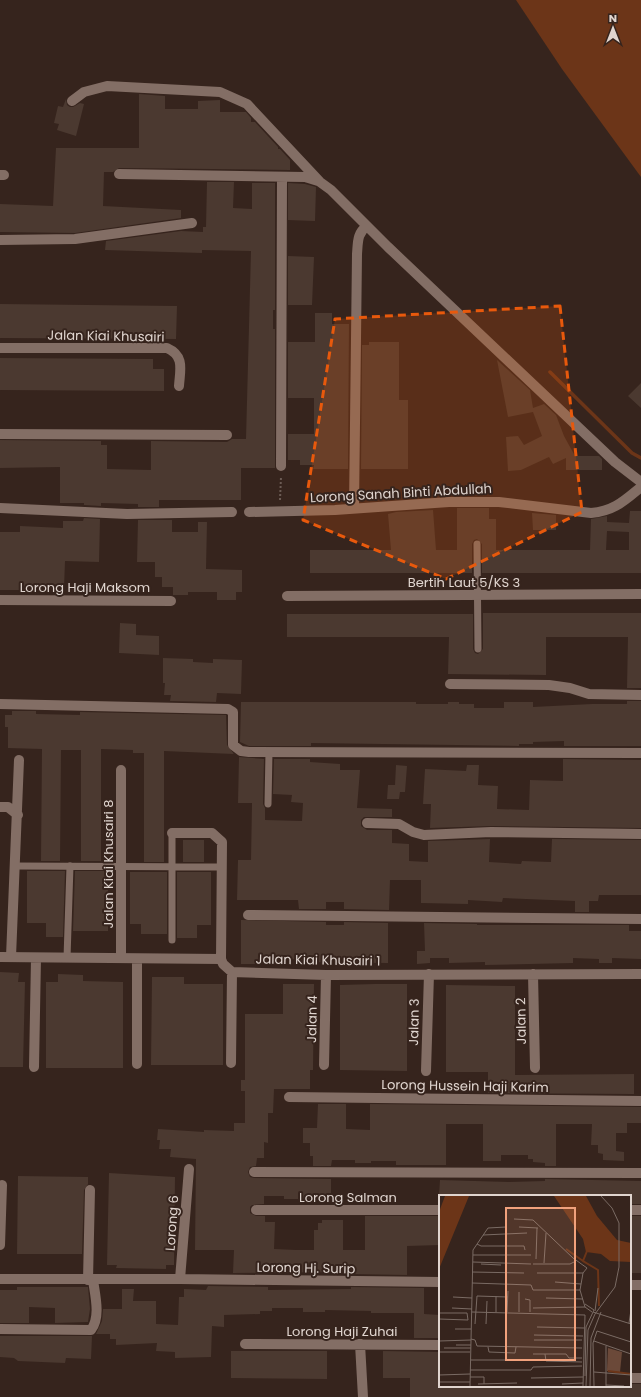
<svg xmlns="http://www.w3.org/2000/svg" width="641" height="1397" viewBox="0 0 641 1397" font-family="Poppins,sans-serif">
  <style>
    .water { fill: #6c3518 }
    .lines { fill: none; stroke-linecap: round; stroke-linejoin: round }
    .stream { stroke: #6c3518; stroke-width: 3.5 }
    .building { fill: #4b3930; fill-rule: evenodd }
    .path { stroke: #6b5b54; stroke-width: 2; stroke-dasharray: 2 2; stroke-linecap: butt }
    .service { stroke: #836e65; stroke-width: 7 }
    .minor { stroke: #836e65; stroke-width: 10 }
    .marked { fill: #e8590c; fill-opacity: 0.2; stroke: #e8590c; stroke-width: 3; stroke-dasharray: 8 5; stroke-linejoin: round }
    .labels { text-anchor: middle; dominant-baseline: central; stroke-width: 4; stroke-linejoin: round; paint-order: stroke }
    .street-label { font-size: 13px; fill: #e0d5cf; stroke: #36241d }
    .inset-river { fill: none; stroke: #6c3518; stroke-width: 2 }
    .inset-road { fill: none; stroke: #7a6b64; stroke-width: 1 }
    .view { fill: #f1a17c; fill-opacity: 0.15; stroke: #f1a17c; stroke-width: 2 }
    .inset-edge { fill: none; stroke: #e0d5cf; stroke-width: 2 }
  </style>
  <rect width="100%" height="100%" fill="#36241d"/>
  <path class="water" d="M516,0H641V177L562,69Z"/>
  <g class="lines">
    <path class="stream" d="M550,372L632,453L641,458"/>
  </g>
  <path class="building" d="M139,94L165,96V109H198V101L220,100V112H246L251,118V122H255L278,147V149H280L290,160V170L119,168L113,172H104L103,206L181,210V218L75,233L0,232V204L53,206L56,148H139Z
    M66,99L67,105L70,107H73L80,103L84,104L76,136L57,130L59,124L54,123L58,106L63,107Z
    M207,182H234L233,208L252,209V183H275V310H273V329H275V468H241V500H159V507H138V504L101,503V506L84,505V503H60V467L0,468V440L101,441V445H107V469L151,470V441L227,442L232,439H246L251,251L202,250V253L105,250L106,241L181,231L203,232V227H206Z
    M288,183L305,184L316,187L315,221L288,220Z
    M288,256L314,257L312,305H288Z
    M0,304L177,306L176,339L0,338Z
    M315,313H332V324H349L348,469H313L314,465H300V460H288V434H314V398H288V342H315Z
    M369,342H399V400H408V469H361L362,345H369Z
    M0,358L153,359V369H164V391L0,390Z
    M497,360L530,390L533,408L544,404L556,415L564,436L575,456H599L602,459V470H566V458L553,464L549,457L521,470L508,471L506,437L518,436L524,445L542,436L533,412L508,417Z
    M641,383V408L628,396Z
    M457,508H489V519H496V550H590L591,519L607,516V522L629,523L630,511H641V573H482V544L477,539L474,540L472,544V573H310V550H391L388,514L396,512L433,510L436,550H457ZM607,531L629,532V550H606Z
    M532,513L556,515V530H533Z
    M84,518L100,519L99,562L65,561L64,588L24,587V590H0V532H20V526L63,528V521H83Z
    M138,520H172V532H198V522H207L206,569L242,570V592H236V600H217V592H188V595H173V587H162V577H155V562H137Z
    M483,613H641V688H627L628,637H546V675L448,674L449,637H287V614H473V649L475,653L478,654L483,649Z
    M120,623L136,624V635L159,636V655L119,653Z
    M163,658L193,659V662L213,663V659L242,660L241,694L217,693L216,702L170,701L171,695H164L165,683H163Z
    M627,701H641V746H564V741L533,742V744H519V746L311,743V746H249L240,742L241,702H416V704H448V702H459V704H474V708H504V702H533V707L592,704H627Z
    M12,711H36V714L80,715V712L226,715L227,745L234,754L164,751V862H144V753H133V750L101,749V861H81V750H61L60,861H41L42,749L8,748V727H5V715H12Z
    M239,757L264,759L263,804L265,808V820L302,821L303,803L291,802L292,795L273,794L274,759H310V762L340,764V770H360L357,808L392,809V817H364L361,820V826L367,830H392V843L409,844V861L428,862V841L490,839L489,862L521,864L522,861L551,862L552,839L641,840V895H599L598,901H589V912H575V901L503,898L502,902L468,900V904L421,903V880H390L389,910L344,909V902H326V909H299L298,900H237L238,860H251L252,803H238Z
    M563,759L641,760V828L491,826L430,828L431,804H423L425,769L466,771L467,765H479L478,785L498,786L497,809L529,810L530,780L563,781Z
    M396,765L407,766L405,792H400L399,799H387L388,785H395Z
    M183,840H204V862H183Z
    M27,871H65L63,937H46V923H27Z
    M75,871H108V931H73Z
    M130,872H167V934H141V924H130Z
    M177,872H211V925H197V938H177Z
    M241,920L326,922V925H344V922L388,923V963L300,962V959L268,960V964H241Z
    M424,923L477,924V925H629V931H641V959L612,958V963H599V959L573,958V963L485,965V962L449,963V958H430V963L417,964V951H425Z
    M0,972L19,973L18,982H25L23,1067H0Z
    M58,974L83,975V981L123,982V1068H46V982H58Z
    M152,977H184V984H223V1065H151Z
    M283,984H314L313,1070H310V1089H274L273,1113H268V1143L264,1142V1158H257L256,1166L250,1167L248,1172L250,1177L254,1178L331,1179V1199H284V1196H264V1204L252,1205L250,1207V1213L256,1216H265V1222H275L274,1249L296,1250H314V1230H318V1223H322V1220H343V1250H365V1216H440V1245L407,1246V1275L351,1274V1272L233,1273L234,1250H195L196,1159L170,1157L171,1149H159L160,1140H157L158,1129L204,1132V1130L234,1131V1123H245V1091H241V1080H245V1014H283Z
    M375,984H407V1071L340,1070V985Z
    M446,985L515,986V1075L634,1074V1094L488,1093V1072H446Z
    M318,1104H346V1129L370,1130V1104L641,1107V1123H627V1133H616V1151L624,1152V1161L603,1160V1154L598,1153V1145H591L592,1124H556V1166H545V1163L533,1162V1159H528V1155H501V1161H483V1124H446V1165H396V1161H371V1163H355V1160H332L331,1166H313V1156H310V1143H303V1128H317Z
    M109,1173L175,1177L174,1265H166V1269L116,1268L117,1265H107Z
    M18,1176L88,1177V1184L84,1190L82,1254H17Z
    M545,1179L641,1181V1204H630V1196H439L440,1180L509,1182L545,1181Z
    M630,1216H641V1273H630Z
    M208,1286L268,1287V1290L351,1289V1287L424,1288V1314L440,1315V1338H414V1313H371V1311L325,1310V1312H303V1308H272V1311H260V1314L224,1315V1327L212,1326L211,1357L175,1358V1352L156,1351L157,1343L116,1345V1339H110V1334H96L102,1321L103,1309H122V1289H134L133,1301H156V1324L178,1325L179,1297H184V1289L206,1290Z
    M17,1287H88L90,1309L88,1322L55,1323V1308L29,1307V1323H0V1290H17Z
    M0,1336H92L91,1359L66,1358L65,1363L18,1361L14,1358L0,1357Z
    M231,1351H327V1379L231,1378Z
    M383,1351L440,1352V1386H630V1384H641V1397H410V1378H383Z"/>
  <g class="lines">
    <path class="path" d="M280,500L281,477"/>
    <path class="service" d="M477,544L478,649
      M268,804L269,752
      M16,866L222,867
      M172,940V833
      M67,958L70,866"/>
    <path class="minor" d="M72,101L84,92L107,86L220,92L247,104L320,182L331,190L388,247L615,462L641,482
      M119,174L305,177L318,181
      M0,175H4
      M0,240L75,239L192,223
      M0,348H167C185,356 180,370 179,386
      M0,434L227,435
      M281,466L282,178
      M0,508L127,514L232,512
      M354,508L357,254C358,242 357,233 367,226
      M249,512L335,510L449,502H499L591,513C614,511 624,501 641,487
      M287,596L641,594
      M0,600L171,601
      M450,684L549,685L570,688L589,694L641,695
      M0,704L228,709L233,712V745L241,751L249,752L641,753
      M121,770V957
      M0,807H8L18,815
      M367,823L399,824L413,832L424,835L491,832L641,834
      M172,833H212L222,842L221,959
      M248,915L641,919
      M0,957L221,959L223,964L232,972L326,975L641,974
      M11,957L19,760
      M137,959V1064
      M533,974L535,1068
      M231,1063L232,972
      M324,1065L326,975
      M34,1067L36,958
      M426,1071L429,974
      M289,1097L641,1101
      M254,1172L641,1173
      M256,1210H440
      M630,1210H641
      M0,1245L2,1185
      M0,1279H180L440,1282
      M180,1279L189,1169
      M88,1280L90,1190
      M630,1285H641
      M0,1329L91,1330C101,1317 95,1295 93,1280
      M245,1344L440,1345
      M360,1344L363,1397
      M630,1378H641"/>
  </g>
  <path class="marked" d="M560,306L582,512L446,579L303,520L335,319Z"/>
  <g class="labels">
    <g class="street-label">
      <text transform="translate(106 336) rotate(1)">Jalan Kiai Khusairi</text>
      <text transform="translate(401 493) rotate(-3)">Lorong Sanah Binti Abdullah</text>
      <text x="464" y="582">Bertih Laut 5/KS 3</text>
      <text x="85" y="587">Lorong Haji Maksom</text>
      <text transform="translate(108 864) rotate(-90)">Jalan Kiai Khusairi 8</text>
      <text transform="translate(318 960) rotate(1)">Jalan Kiai Khusairi 1</text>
      <text transform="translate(312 1019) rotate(-89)">Jalan 4</text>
      <text transform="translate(521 1021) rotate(-91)">Jalan 2</text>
      <text transform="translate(414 1022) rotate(-89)">Jalan 3</text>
      <text transform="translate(465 1086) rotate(1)">Lorong Hussein Haji Karim</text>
      <text x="348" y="1197">Lorong Salman</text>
      <text transform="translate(172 1223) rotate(-86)">Lorong 6</text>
      <text transform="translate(306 1268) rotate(1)">Lorong Hj. Surip</text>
      <text x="342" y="1331">Lorong Haji Zuhai</text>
    </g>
  </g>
  <g transform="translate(439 1195)">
    <rect width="192" height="192" fill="#36241d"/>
    <path d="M169,153L183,157L181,177L168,176Z" fill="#6b4939"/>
    <path d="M6,1H30L0,74V17ZM115,1H147L158,21L178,45L192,48V67L171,66L162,59L147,57L144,44Z" fill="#6c3518"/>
    <path class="inset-river" d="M127,54L144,66M148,56L144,66L159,75L160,111M169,176L192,179"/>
    <path class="inset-road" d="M75,24L94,25L134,63L148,73L144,78L141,95L146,112L153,117M80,32L99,33M44,40L88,38M38,49L42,51H85L86,55M34,60H92M97,64L98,33M34,67L92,69M105,68L107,38M42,69L62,70M94,69H131L137,66M33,77L85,78M98,78H144M116,87L142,89M33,88L92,90L94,95H141M80,97V117M14,102L33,103M107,103L144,104M86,104L91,105V117M13,113L33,114M94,113L146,112M156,116L159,93M33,117L146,120L144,191M57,117V101M68,117L69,96M154,117L192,129M0,118H28L29,125M0,124L29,125M190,128L192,115M36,129L38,101L69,102M47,129L48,106M98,132L145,133M16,134H32M95,140L144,141M32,144L36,145L38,151L143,153M95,145H143M0,146L32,145M155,146L192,159M17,150H32M167,151V191M49,152L50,157L76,158L77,152M5,153H32M0,157H31M94,159H127L130,163H143M106,159L107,166L143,167M32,165H91M31,175H92L94,172L143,171M155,177L192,180M0,180L31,179M146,181L147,132L155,115L146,109M31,182H45V189M92,183L144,182M0,187H31M39,189L78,188M123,189L144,188M167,190L185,191M31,191L34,55L49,33L67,32M147,191L149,135L156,119L176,92L180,72V28L173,13L162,1M151,191L152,143L162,117M155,191L154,148L158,136L192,147"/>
    <path class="view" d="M67,13H136V165H67Z"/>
    <rect width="192" height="192" class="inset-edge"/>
  </g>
  <g transform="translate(613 28)" stroke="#36241d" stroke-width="3" paint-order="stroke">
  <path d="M0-3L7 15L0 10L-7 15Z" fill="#e0d5cf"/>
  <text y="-6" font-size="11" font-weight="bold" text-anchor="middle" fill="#e0d5cf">N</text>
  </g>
</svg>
